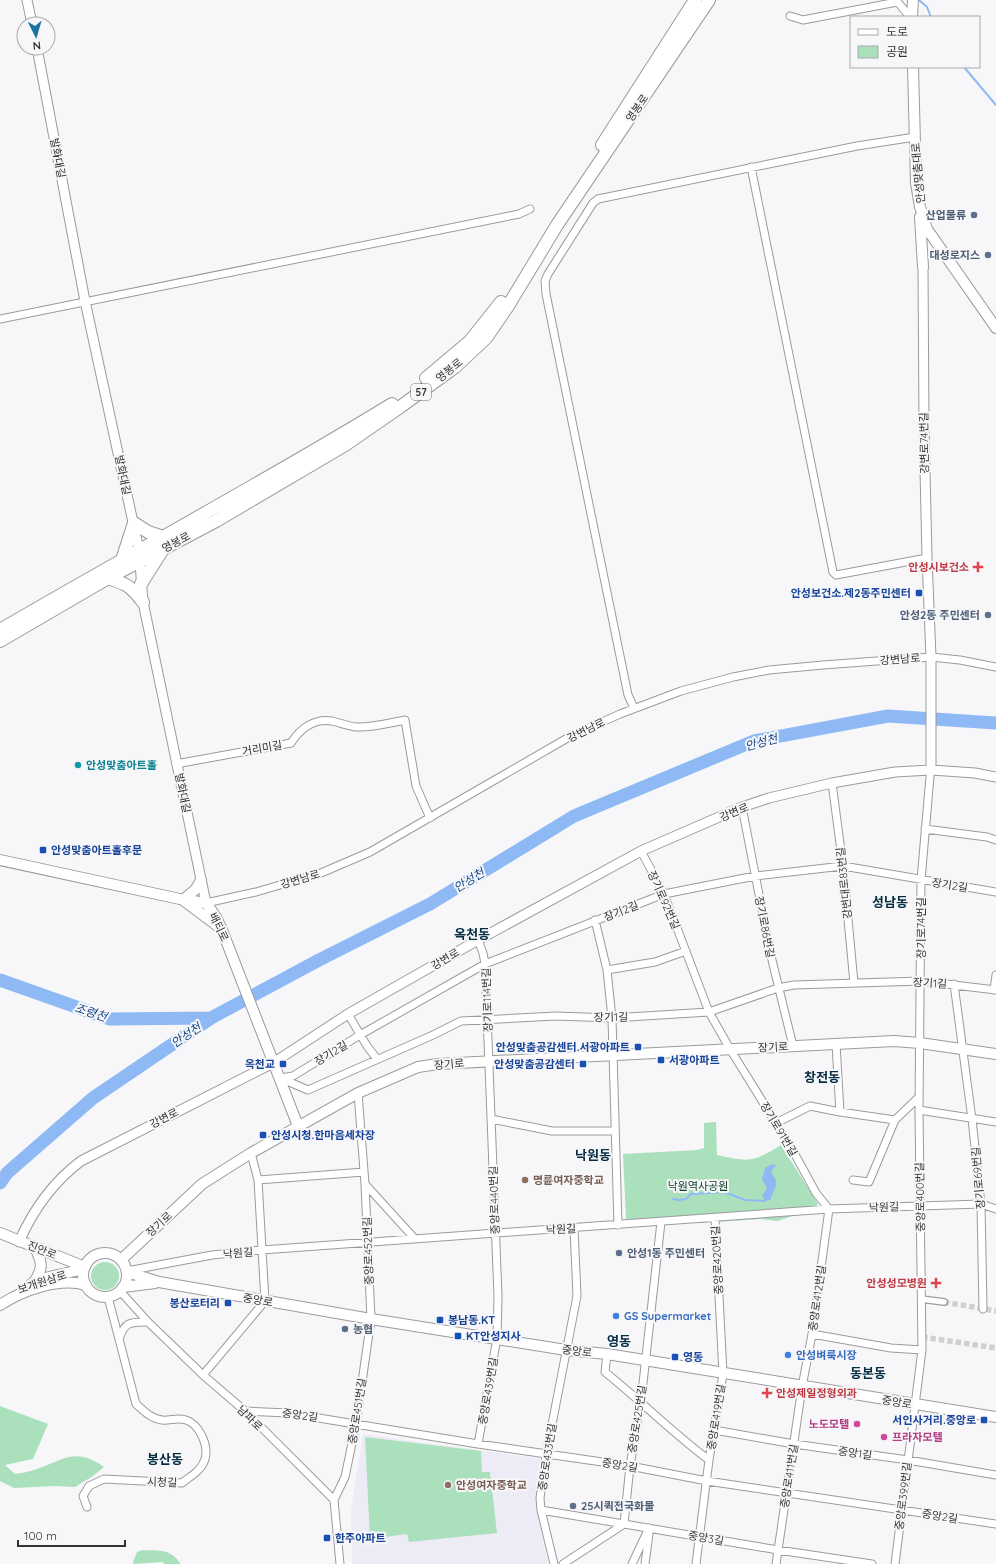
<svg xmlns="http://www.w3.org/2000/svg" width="996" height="1564" viewBox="0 0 996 1564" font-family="Quicksand,'Noto Sans KR',sans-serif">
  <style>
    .built { fill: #edecf6 }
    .green { fill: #aae0bb }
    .water { fill: #8fb9f4 }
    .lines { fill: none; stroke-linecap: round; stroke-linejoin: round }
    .stream { stroke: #8fb9f4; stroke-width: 2 }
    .river { stroke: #8fb9f4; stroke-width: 13 }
    .pedestrian-tunnel { stroke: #d0d0d2; stroke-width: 5.5; stroke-dasharray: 5.5 3; stroke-linecap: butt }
    .pedestrian-casing { stroke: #9b9b9d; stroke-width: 8 }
    .minor-casing { stroke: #9b9b9d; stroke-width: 9 }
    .tertiary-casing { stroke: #9b9b9d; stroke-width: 11 }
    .secondary-casing { stroke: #9b9b9d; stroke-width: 12 }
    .primary-casing { stroke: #9b9b9d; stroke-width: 14 }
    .pedestrian { stroke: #fff; stroke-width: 5.5 }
    .minor { stroke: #fff; stroke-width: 7 }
    .tertiary { stroke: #fff; stroke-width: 9 }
    .secondary { stroke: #fff; stroke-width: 10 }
    .primary { stroke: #fff; stroke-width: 12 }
    .service-dot { fill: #5c6f8a; stroke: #f7f7f9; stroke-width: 1.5 }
    .health-dot { fill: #e0444e; stroke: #f7f7f9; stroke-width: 1.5 }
    .transit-dot { fill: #1a4fb4; stroke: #f7f7f9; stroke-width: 1.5 }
    .culture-dot { fill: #0f9aa8; stroke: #f7f7f9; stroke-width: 1.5 }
    .education-dot { fill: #8d6e63; stroke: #f7f7f9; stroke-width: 1.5 }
    .shop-dot { fill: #3f7fe0; stroke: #f7f7f9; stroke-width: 1.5 }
    .hotel-dot { fill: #d1479c; stroke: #f7f7f9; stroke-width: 1.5 }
    .labels { text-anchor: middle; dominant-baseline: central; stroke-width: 4; stroke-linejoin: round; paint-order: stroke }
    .shield { fill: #f7f7f9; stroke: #6e6e6f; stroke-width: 1 }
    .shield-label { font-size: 10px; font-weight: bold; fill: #333334 }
    .street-label { font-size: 11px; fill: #333334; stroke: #f7f7f9 }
    .service-label { font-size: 11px; font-weight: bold; fill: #4e5e75; stroke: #f7f7f9; text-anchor: end }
    .health-label { font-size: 11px; font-weight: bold; fill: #be3a42; stroke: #f7f7f9; text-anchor: end }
    .transit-label { font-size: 11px; font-weight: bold; fill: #164399; stroke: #f7f7f9; text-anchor: start }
    .culture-label { font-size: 11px; font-weight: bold; fill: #0d838f; stroke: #f7f7f9; text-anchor: start }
    .education-label { font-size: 11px; font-weight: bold; fill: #785e54; stroke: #f7f7f9; text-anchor: start }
    .park-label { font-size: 11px; fill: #033c1f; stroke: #f7f7f9 }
    .shop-label { font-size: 11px; font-weight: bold; fill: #366cbe; stroke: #f7f7f9; text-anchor: start }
    .hotel-label { font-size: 11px; font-weight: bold; fill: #b23c85; stroke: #f7f7f9; text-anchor: end }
    .water-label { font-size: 12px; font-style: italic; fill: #11458a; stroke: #f7f7f9 }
    .quarter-label { font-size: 13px; font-weight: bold; fill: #052d44; stroke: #f7f7f9 }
  </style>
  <rect width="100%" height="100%" fill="#f7f7f9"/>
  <path class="built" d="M363,1434L543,1459L539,1522L548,1564H352L351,1510Z"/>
  <path class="green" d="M716,1122L717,1155C750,1162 752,1163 781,1145L818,1204L815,1208L778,1221L760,1219L700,1223L626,1219L623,1154L697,1150L704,1148V1123Z
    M91 1276a14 14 0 1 1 28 0a14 14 0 1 1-28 0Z
    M0,1406L48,1424L33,1459L5,1465L15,1474C21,1473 28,1472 34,1470C63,1461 74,1446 104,1467L93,1476L75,1487L56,1486L14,1488L0,1481Z
    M365,1437L481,1451L482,1472H490L497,1533L409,1542L407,1534L370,1539Z
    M142,1550C161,1551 169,1548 181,1564H164L163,1562L134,1564L133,1562L137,1552Z"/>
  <path class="water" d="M772,1164L776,1165L771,1172L776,1180V1186L770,1200L765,1201L762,1195L767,1189L762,1179L765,1168Z"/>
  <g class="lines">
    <path class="stream" d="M919,0L927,7L931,17
      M964,67L996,105
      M673,1199L679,1200L686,1199L691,1194L724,1192L745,1200L765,1201"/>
    <path class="river" d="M0,980L110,1019L211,1018
      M0,1183L7,1173L93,1098L211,1018L319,960L430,904L574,816L754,741L888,716L996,723"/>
    <path class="pedestrian-tunnel" d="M944,1302L996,1311
      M922,1337L996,1348"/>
    <g class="pedestrian-casing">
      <path id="pedestrian" d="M921,1299L944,1302"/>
    </g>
    <g class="minor-casing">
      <path id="minor" d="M896,0L910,17
        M790,16L803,20L897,2
        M751,167L833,572L836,575L927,558
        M0,319L519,214L530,209
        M634,708L628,695L546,294L545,281L548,274L593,203L598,199L857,146L915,137
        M176,764L291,743C300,729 314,718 332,721C340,723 348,726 356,727C371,728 389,723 405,720L416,786L430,818
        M832,783L843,866L854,983
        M742,807L771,956L793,1046
        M925,829L987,837L996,840
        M641,851L664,894L709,1012L730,1049L792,1149L816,1193L829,1209L812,1334L802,1387L776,1564
        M206,903L256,892L321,873L370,852L571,736L620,714L681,691L733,677L769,670L823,665L931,657L960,660L996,667
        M595,920L607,970L612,1018L618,1225
        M478,940L483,953L485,964L498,1296L497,1338L478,1444
        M607,970L655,962L686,951
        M954,984L972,1119L981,1204L983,1309
        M994,990L996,975
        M348,1014L367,1046L377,1059
        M836,1044L840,1112
        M280,1078L293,1076L360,1035L485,964L664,894L755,876L843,866L996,892
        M280,1078L308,1090L433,1035L461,1021L556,1016L612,1018L709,1012L778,988L794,985L921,981L996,990
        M919,1110L996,1122
        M491,1119L552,1131H615
        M776,1123L810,1106L840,1112L895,1120
        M258,1180L364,1172
        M853,1180L869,1182L895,1120L919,1097
        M365,1184L415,1239
        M127,1271L212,1255L262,1250L829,1209L981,1204L996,1209
        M120,1291L148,1322L203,1375L245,1411L334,1500L340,1564
        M812,1334L891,1348L922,1350
        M119,1339C125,1321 131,1322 148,1322
        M607,1354L605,1372C641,1401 673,1433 709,1460
        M203,1375L265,1301L258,1180L251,1153
        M245,1411L288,1413L478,1444L630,1466L707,1481L996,1524
        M714,1430L794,1444L908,1460L996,1475
        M334,1500L345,1477L356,1424L371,1319L365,1184L358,1093
        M87,1507L83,1496L89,1486L104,1479L182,1483C191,1476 202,1470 205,1459C209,1445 199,1424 186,1420C177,1417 170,1421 162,1420C151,1419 143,1410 136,1404L108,1297
        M541,1510L778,1550L872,1564
        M554,1564L541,1510L540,1498L546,1455L577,1296L574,1228
        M563,1564L624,1524L630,1466L641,1401L661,1222
        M632,1564L649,1528
        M645,1564L649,1534
        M696,1564L709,1460L723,1374L715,1218
        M895,1564L922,1350L919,1110L921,880L931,765"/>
    </g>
    <g class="tertiary-casing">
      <path id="tertiary" d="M27,0L32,24
        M37,48L85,301L139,550L143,602L206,903
        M923,267L924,427L927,558L931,657V765
        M19,1242C33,1210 53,1182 81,1161L273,1063L348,1014L478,940L641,851L742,807L769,798L832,783L895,772L931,770L975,773L996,777"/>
    </g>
    <g class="secondary-casing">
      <path id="secondary" d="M912,17L913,0
        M913,67L916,183L920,207L927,229L996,328
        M920,217L923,267
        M0,860L180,899L206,903L216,917L222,930L298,1126
        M201,880L196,889L183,900L219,927
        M0,1233L85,1267
        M83 1275a22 22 0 1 1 44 0a22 22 0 1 1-44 0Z
        M121,1260L202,1184L251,1153L358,1093L418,1067L438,1064L894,1041L920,1043L996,1054
        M127,1272L159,1282L371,1319L566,1350L607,1354L996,1417
        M31,1284L49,1277L84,1269
        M33,1284C43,1269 43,1263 35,1248
        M123,1287L155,1283
        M0,1305C23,1290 59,1277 86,1285"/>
    </g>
    <g class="primary-casing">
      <path id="primary" d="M602,145L695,0
        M426,378L470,341L501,302
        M122,560L134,523L148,532L163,537
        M108,578C126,584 130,585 143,602
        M141,584L163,549
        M0,630C130,554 263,483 392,404
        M0,641L108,578L216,521L345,445L400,407L455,367L486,338L508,306L557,225L709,0"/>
    </g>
    <use href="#pedestrian" class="pedestrian"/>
    <use href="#minor" class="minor"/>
    <use href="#tertiary" class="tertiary"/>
    <use href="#secondary" class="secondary"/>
    <use href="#primary" class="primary"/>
  </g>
  <g class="service-dot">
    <circle cx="974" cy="215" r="4"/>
    <circle cx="988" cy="255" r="4"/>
    <circle cx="988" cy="615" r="4"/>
    <circle cx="619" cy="1253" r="4"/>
    <circle cx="345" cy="1329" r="4"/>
    <circle cx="573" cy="1506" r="4"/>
  </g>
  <g class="health-dot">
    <path d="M976 561h4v4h4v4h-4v4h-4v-4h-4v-4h4z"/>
    <path d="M934 1277h4v4h4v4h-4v4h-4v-4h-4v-4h4z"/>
    <path d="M765 1387h4v4h4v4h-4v4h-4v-4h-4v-4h4z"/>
  </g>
  <g class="transit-dot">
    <rect x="915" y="589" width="8" height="8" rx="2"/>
    <rect x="39" y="846" width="8" height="8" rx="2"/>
    <rect x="634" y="1043" width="8" height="8" rx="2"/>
    <rect x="657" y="1056" width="8" height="8" rx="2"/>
    <rect x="279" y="1060" width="8" height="8" rx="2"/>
    <rect x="579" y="1060" width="8" height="8" rx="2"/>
    <rect x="259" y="1131" width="8" height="8" rx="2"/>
    <rect x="224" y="1299" width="8" height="8" rx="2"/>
    <rect x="436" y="1316" width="8" height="8" rx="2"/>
    <rect x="454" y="1332" width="8" height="8" rx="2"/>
    <rect x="671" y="1353" width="8" height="8" rx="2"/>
    <rect x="980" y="1416" width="8" height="8" rx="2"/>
    <rect x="323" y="1534" width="8" height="8" rx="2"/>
  </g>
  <circle class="culture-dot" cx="78" cy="765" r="4"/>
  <g class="education-dot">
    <circle cx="525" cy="1180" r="4"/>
    <circle cx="448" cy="1485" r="4"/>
  </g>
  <g class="shop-dot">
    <circle cx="616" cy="1316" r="4"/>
    <circle cx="788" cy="1355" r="4"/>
  </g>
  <g class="hotel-dot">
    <circle cx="857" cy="1424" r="4"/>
    <circle cx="884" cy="1437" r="4"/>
  </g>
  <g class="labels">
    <rect class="shield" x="411" y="384" width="20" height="16" rx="3"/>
    <g class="shield-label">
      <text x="421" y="392">57</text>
    </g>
    <g class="street-label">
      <text transform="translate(637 108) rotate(-56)">영봉로</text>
      <text transform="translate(58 158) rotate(79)">발화대길</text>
      <text transform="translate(918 173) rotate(-95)">안성맞춤대로</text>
      <text transform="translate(449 370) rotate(-39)">영봉로</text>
      <text transform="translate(924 443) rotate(-91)">강변로74번길</text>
      <text transform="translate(123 475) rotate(78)">발화대길</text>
      <text transform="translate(176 542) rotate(-28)">영봉로</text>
      <text transform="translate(900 659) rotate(-4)">강변남로</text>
      <text transform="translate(586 730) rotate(-26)">강변남로</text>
      <text transform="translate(262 748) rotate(-10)">거리미길</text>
      <text transform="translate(183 793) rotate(78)">발화대길</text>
      <text transform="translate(734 812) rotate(-22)">강변로</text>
      <text transform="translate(300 879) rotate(-16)">강변남로</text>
      <text transform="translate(844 883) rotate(-96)">강변대로83번길</text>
      <text transform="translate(950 885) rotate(9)">장기2길</text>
      <text transform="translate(664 900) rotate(66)">장기로92번길</text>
      <text transform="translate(621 911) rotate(-21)">장기2길</text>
      <text transform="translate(219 927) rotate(64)">배티로</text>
      <text transform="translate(765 927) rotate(79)">장기로86번길</text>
      <text transform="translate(921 928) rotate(-90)">장기로74번길</text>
      <text transform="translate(445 959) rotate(-31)">강변로</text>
      <text transform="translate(930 983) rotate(3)">장기1길</text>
      <text transform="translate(487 1000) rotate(-92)">장기로114번길</text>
      <text transform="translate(611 1017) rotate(-1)">장기1길</text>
      <text transform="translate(773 1047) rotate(-3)">장기로</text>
      <text transform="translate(331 1053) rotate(-31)">장기2길</text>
      <text transform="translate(449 1064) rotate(-5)">장기로</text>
      <text transform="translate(164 1118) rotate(-27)">강변로</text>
      <text transform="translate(779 1129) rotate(59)">장기로91번길</text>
      <text transform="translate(978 1178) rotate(-95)">장기로69번길</text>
      <text transform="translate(920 1197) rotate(-91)">중앙로400번길</text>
      <text transform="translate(494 1200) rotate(-92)">중앙로440번길</text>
      <text transform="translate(884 1207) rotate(-2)">낙원길</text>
      <text transform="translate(159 1224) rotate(-43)">장기로</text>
      <text transform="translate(561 1229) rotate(-3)">낙원길</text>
      <text transform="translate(42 1250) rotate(21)">진안로</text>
      <text transform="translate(368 1251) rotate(-92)">중앙로452번길</text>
      <text transform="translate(238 1253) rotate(-5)">낙원길</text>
      <text transform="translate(717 1260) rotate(-93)">중앙로420번길</text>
      <text transform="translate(42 1282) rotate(-18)">보개원삼로</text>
      <text transform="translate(817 1298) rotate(-82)">중앙로412번길</text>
      <text transform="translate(258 1300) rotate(10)">중앙로</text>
      <text transform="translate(577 1351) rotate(7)">중앙로</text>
      <text transform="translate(488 1391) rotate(-80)">중앙로439번길</text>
      <text transform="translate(897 1402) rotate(9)">중앙로</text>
      <text transform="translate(357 1411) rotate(-81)">중앙로451번길</text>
      <text transform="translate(300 1415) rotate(8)">중앙2길</text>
      <text transform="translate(716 1417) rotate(-81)">중앙로419번길</text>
      <text transform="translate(250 1418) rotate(44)">남파로</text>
      <text transform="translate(637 1419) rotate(-81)">중앙로425번길</text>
      <text transform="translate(855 1453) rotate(8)">중앙1길</text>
      <text transform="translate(547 1457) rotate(-81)">중앙로433번길</text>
      <text transform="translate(620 1465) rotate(9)">중앙2길</text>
      <text transform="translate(789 1476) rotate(-81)">중앙로411번길</text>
      <text transform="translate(162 1482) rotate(2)">시청길</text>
      <text transform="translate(903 1496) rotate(-83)">중앙로399번길</text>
      <text transform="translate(940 1516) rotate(9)">중앙2길</text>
      <text transform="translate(706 1538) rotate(10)">중앙3길</text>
    </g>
    <g class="service-label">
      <text x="966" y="215">산업물류</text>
      <text x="980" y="255">대성로지스</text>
      <text x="980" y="615">안성2동 주민센터</text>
      <text x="627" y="1253" text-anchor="start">안성1동 주민센터</text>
      <text x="353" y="1329" text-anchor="start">농협</text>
      <text x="581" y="1506" text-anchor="start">25시퀵전국화물</text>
    </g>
    <g class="health-label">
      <text x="969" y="567">안성시보건소</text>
      <text x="927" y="1283">안성성모병원</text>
      <text x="776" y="1393" text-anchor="start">안성제일정형외과</text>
    </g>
    <g class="transit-label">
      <text x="911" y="593" text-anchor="end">안성보건소.제2동주민센터</text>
      <text x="51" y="850">안성맞춤아트홀후문</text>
      <text x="630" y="1047" text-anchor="end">안성맞춤공감센터.서광아파트</text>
      <text x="669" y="1060">서광아파트</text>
      <text x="275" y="1064" text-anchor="end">옥천교</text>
      <text x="575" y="1064" text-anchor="end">안성맞춤공감센터</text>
      <text x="271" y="1135">안성시청.한마음세차장</text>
      <text x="220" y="1303" text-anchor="end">봉산로터리</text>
      <text x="448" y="1320">봉남동.KT</text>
      <text x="466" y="1336">KT안성지사</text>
      <text x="683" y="1357">영동</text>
      <text x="976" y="1420" text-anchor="end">서인사거리.중앙로</text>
      <text x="335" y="1538">한주아파트</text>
    </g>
    <g class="culture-label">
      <text x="86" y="765">안성맞춤아트홀</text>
    </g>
    <g class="education-label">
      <text x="533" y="1180">명륜여자중학교</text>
      <text x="456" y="1485">안성여자중학교</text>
    </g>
    <g class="park-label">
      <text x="698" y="1186">낙원역사공원</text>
    </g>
    <g class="shop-label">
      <text x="624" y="1316">GS Supermarket</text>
      <text x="796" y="1355">안성벼룩시장</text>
    </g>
    <g class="hotel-label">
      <text x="849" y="1424">노도모텔</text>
      <text x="892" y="1437" text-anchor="start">프라자모텔</text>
    </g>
    <g class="water-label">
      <text transform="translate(761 742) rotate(-15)">안성천</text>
      <text transform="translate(469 880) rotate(-31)">안성천</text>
      <text transform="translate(91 1012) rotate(18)">조령천</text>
      <text transform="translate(186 1035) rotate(-34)">안성천</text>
    </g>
    <g class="quarter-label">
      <text x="890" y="902">성남동</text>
      <text x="472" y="934">옥천동</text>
      <text x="822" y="1077">창전동</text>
      <text x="593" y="1155">낙원동</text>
      <text x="619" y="1341">영동</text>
      <text x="868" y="1373">동본동</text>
      <text x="165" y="1459">봉산동</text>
    </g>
  </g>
  <rect x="850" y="16" width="130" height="52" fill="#f7f7f9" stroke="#a9a9aa"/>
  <rect x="858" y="29" width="20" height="6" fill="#ffffff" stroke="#a9a9aa"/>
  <text x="886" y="36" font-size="12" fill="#333334">도로</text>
  <rect x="858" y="46" width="20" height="12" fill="#aae0bb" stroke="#a9a9aa"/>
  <text x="886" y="56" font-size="12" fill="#333334">공원</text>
  <g transform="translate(36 36) rotate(175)"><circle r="19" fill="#f7f7f9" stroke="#a9a9aa"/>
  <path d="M0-3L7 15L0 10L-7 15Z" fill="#1d72a2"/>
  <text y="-6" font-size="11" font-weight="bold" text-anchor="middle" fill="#333334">N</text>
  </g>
  <path d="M18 1540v6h107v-6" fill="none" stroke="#333334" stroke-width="2"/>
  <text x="24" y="1540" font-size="12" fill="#333334" stroke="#f7f7f9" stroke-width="3" paint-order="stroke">100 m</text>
</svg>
